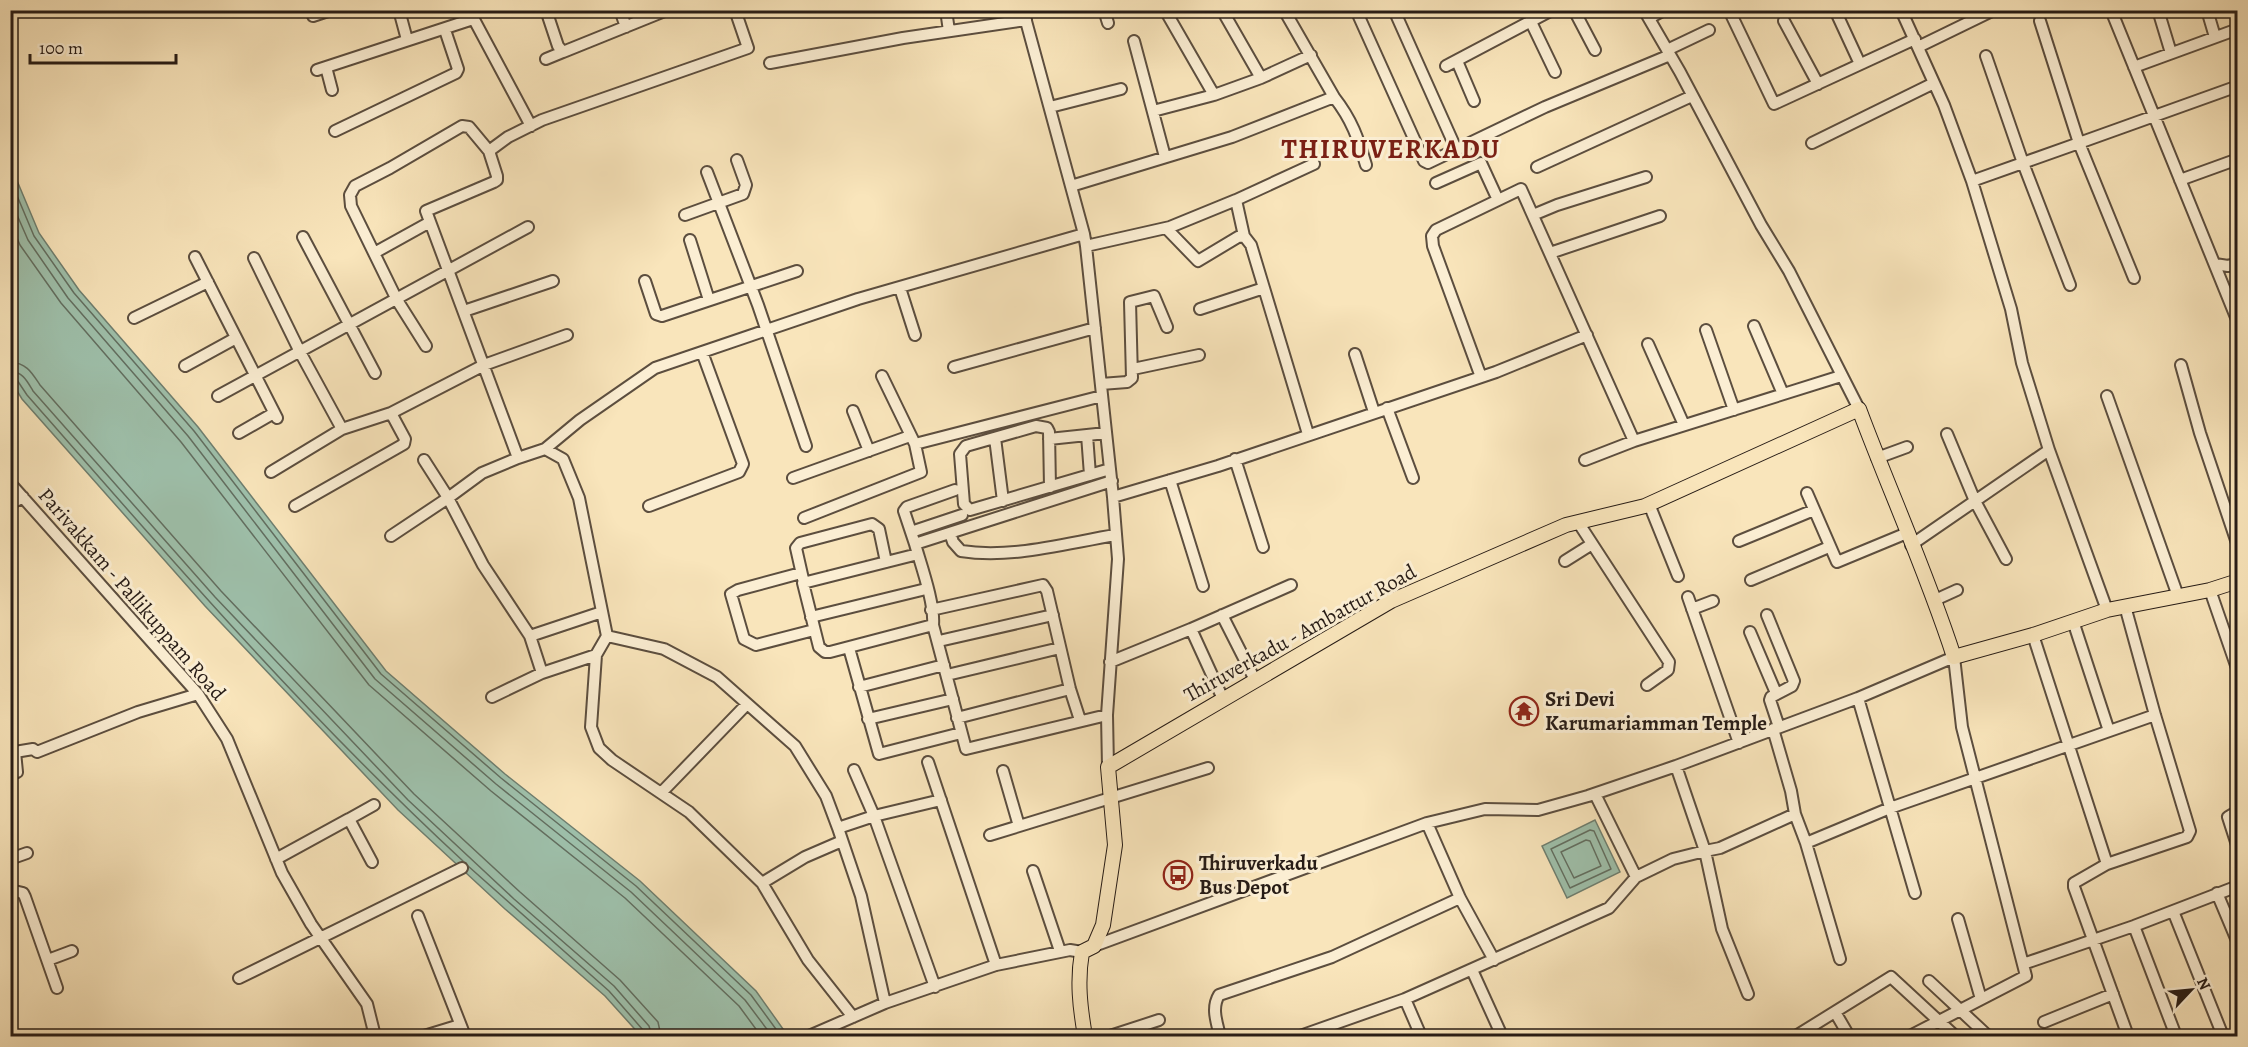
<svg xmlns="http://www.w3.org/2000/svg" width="2248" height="1047" viewBox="0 0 2248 1047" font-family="Alegreya,serif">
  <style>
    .water { fill: #9ec0ab; stroke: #6e7e6f; stroke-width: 1.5 }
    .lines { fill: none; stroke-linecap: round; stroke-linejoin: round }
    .shore { stroke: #626e60; stroke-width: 1.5 }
    .minor-casing { stroke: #5c4e3f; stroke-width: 14 }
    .major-casing { stroke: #271c16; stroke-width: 16 }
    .minor { stroke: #fbeed3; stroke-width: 10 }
    .major { stroke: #f9e5bb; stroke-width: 14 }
    .labels { text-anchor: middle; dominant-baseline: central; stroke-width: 6; stroke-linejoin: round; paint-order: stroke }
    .street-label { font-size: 21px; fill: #271c16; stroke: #fbeed3 }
    .poi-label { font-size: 21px; font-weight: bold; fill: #271c16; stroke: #fbeed3; text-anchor: start }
    .district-label { font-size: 27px; font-weight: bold; letter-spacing: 1.5px; fill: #7a1f14; stroke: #fbeed3 }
  </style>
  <rect width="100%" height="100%" fill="#f9e5bb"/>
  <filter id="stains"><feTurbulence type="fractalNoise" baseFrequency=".00333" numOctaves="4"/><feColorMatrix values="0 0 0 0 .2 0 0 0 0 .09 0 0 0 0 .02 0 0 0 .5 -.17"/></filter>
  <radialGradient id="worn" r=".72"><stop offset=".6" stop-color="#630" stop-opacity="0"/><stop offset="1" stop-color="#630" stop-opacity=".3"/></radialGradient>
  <path class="water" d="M10,164L39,233L79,290L198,427L386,671L505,774L640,881L756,991L788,1036H641L605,996L505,909L398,810L205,606L22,399L11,381Z
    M1595,820L1620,872L1567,898L1542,846Z"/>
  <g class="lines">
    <path class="shore" d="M10,179L34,236L74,293L194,431L381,674L501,778L636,886L751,995L781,1036
      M10,199L28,240L68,298L188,436L375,679L496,784L631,892L745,1000L772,1036
      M10,222L20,245L61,303L181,442L369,685L491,791L625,898L739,1006L761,1036
      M10,362C27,363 32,373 40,385L221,591L414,794L520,892L620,980L658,1022L661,1036
      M10,371C23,372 27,381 33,391L215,597L408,800L514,899L614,986L649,1026L652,1036
      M10,379L17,380L27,395C167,555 307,717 463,861
      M1590,830L1594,831L1611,869L1570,888L1551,849Z
      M1586,840L1590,841L1601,866L1574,878L1561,852Z
      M468,866L609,991L643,1030L645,1036"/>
    <g class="minor-casing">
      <path id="minor" d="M399,10L406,36
        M546,10L558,46L563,52L667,10
        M620,10L626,27
        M735,10L748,48L542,120L508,137L489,151L497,176V180L494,182L426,211L518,458L545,449L580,420L655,368L858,299L1084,234
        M946,10L949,31
        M1023,10L1084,234L1086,246L1113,497L1118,559L1107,715L1108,767
        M1104,10L1108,23
        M1165,10L1214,95
        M1222,10L1261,78
        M1356,10L1424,161L1428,163L1545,107L1670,55
        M1394,10L1457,151
        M1574,10L1595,50
        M1644,10L1680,72L1761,225L1789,271L1859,409
        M1729,10L1774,104L1915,39
        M1835,10L1860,64
        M1901,10L1944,105L1972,181L2011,309L2022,363L2049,450L1911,545
        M2111,10L2238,322
        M2158,10L2171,53
        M2207,10L2215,37
        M470,12L531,126
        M313,16L331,10
        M1649,18L1664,10
        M1784,21L1818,84
        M2040,21L2079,143L2238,86
        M1531,22L1555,72
        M1134,41L1165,157
        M1918,47L1994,10
        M1667,50L1709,30
        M1986,56L2023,163L2070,285
        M546,59L563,52
        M1457,61L1474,101
        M770,63L903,38L1026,20
        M1446,66L1552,10
        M326,67L332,90
        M2134,67L2238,29
        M317,70L473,19
        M1334,97C1352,120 1358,138 1366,165
        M1050,107L1121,89
        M1153,111L1214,95L1261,78L1311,55
        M335,131L456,73L458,69L445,30
        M1812,143L1934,83
        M1537,167L1692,96
        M707,172L758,305L806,446
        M2180,180L2238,159
        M1972,181L2079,143L2134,278
        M1436,183L1481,163L1498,200
        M1071,186L1232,137L1334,97L1284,10
        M1236,200L1314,164
        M685,215L743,194L746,185L737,160
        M1533,215L1557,205L1646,177
        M1166,228L1198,261L1238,237L1244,236L1251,245L1308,434
        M303,237L375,373
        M690,240L709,300
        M1086,246L1170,227L1236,200L1244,236
        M374,253L430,222
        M1550,253L1660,216
        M195,257L277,418
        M254,258L300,352L342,429
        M2215,264L2228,266L2238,263
        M645,281L656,314L662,316L797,271
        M900,288L915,335
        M1200,309L1264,288
        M464,311L553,281
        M134,318L208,282
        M1754,326L1783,394
        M1706,330L1734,410
        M1648,344L1684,425
        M426,346L397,300L351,206L350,195L355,186L390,168L462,126L469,127L489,151
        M1355,354L1374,412
        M2181,365L2200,433L2238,546
        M185,366L236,338
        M954,367L1095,328
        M1133,369L1199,355
        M1481,377L1433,246L1432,236L1436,230L1521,189L1634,441L1841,376
        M1101,384L1127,382L1132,378L1130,302L1154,296L1167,327
        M218,396L528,227
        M2107,396L2178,596
        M1387,408L1413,478
        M853,411L869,451
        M239,433L274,413
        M1947,434L1975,501L2006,559
        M1087,435L1090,475
        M995,438L1003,501
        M1049,439L1106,433
        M915,444L1102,396
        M545,449L563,459L579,498L607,636L664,649L717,677L795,746L826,796L838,828L861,896L885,1003
        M2049,450L2107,610
        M1877,458L1907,447
        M1235,459L1263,547
        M424,460L447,496L483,565L530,636L542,673
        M1585,460L1634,441
        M271,472L342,429L391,413L484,365L567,335
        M793,478L910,436
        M1170,480L1203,586
        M10,483L198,694L227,739L282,873L311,924L367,1004L375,1036
        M1050,487L1049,432L1047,428L1036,426L966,446L960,454L964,504L970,510L1110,469
        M1807,493L1837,562L1907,533
        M1113,497L1218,466L1496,372L1587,335
        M10,504L23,497
        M1649,504L1678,576
        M295,506L404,444L405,439L391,413
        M649,506L739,472L743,464L702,352
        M804,518L921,472L915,444L882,376
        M1578,522L1669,662L1668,670L1647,685
        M911,532L962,515
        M950,533L953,542L961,551C1012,559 1066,543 1116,535
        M391,536L448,498L482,473L518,458
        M1739,541L1814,510
        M915,544L904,511L907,507L955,490
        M918,554L803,583L819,647L825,652H830L933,625C935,604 921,565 915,544L1112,481
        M1565,561L1592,544
        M801,573L738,590L731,594L744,639L756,645L814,630
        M803,579L796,548L800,543L872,524L879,529L886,562
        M1751,580L1829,547
        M2210,590L2238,671
        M1688,597L1739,743
        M1935,600L1957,590
        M2125,606L2155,715L2190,831L2187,837L2107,864L2074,883V887L2128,1036
        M1692,609L1713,601
        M931,610L1043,585L1047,591L1070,689L1080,720
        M1222,615L1255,680
        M1767,615L1794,681L1792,686L1771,697L1770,700L1779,727
        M811,617L926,589
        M2073,621L2109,731
        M933,625L966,749L1107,715
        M1750,632L1776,693
        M2033,635L2107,864
        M530,636L602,612
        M607,636L596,655L591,727L599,748L612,760L689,812L762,883L808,960L853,1017
        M939,641L1053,615
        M849,648L879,754L961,733
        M1110,662L1191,629
        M947,675L1060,648
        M859,687L944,665
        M492,697L542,673L596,655
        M1858,698L1915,893
        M1223,699L1191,629L1291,585
        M957,718L1070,689
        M868,719L953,699
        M928,762L996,965
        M1003,771L1019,826
        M10,775L17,772L15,752L33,749L37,752L138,712L198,694
        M661,793L747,704
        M2238,811L2228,817L2238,848
        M1795,814L1806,843
        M349,819L374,805
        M1427,823L1460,898L1494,960
        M838,828L874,816L854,770
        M990,835L1208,768
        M10,859L27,853
        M276,859L349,819L372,862
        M1033,871L1060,951
        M1636,877L1673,859L1705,851L1676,766
        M762,883L805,857L842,841
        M10,890L23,893L25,897L57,988
        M2217,893L2238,943
        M2173,911L2223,1036
        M418,916L465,1036
        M1958,919L1981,999
        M2134,926L2176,1036
        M1094,946L1427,823L1485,809L1538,810L1588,796L1676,766L1858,698L1954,657L1962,727L2026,976L1910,1036
        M1840,959L1806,843L1890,808L2155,715
        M48,960L72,951
        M2023,964L2134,926L2238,886
        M1472,970L1502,1036
        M239,978L462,868
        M1929,981L1988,1036
        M935,987L874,816L941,800
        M1748,994L1722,929L1705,851L1720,848L1795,814L1791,791L1773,729
        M1405,999L1609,908L1636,877L1595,794
        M1835,1012L1849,1036
        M2044,1022L2113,994
        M424,1036L460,1025
        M809,1036L885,1003L996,965L1070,950L1082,952
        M1110,1036L1159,1020
        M1220,1036C1217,1023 1211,1008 1219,995L1332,957L1460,898
        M1300,1036L1405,999L1421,1036
        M1796,1036L1891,977L1955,1036"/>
    </g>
    <g class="major-casing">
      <path id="major" d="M1085,1036C1080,1007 1077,981 1082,952L1094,946L1103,925L1115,845L1108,767L1391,601L1566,525L1645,506L1859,409C1890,492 1927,573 1954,657L2033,635L2107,610L2210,590L2238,581"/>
    </g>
    <use href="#minor" class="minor"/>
    <use href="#major" class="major"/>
  </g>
  <defs>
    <g id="temple-ring" transform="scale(1.5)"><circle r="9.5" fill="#fbeed3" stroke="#8f2418" stroke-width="1.5"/><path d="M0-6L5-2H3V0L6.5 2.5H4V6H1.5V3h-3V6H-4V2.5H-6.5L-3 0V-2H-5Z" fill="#8f2418"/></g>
    <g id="bus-ring" transform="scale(1.5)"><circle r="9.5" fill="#fbeed3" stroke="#8f2418" stroke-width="1.5"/><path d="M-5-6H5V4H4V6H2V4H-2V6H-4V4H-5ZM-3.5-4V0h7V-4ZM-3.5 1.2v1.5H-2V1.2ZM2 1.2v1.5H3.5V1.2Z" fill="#8f2418"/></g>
  </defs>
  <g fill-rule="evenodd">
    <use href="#temple-ring" x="1524" y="711"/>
    <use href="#bus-ring" x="1178" y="875"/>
  </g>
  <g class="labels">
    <g class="street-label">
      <text transform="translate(132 594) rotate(49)">Parivakkam - Pallikuppam Road</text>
      <text transform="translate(1300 633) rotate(-29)">Thiruverkadu - Ambattur Road</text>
    </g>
    <g class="poi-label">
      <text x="1545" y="699">Sri Devi<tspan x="1545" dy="24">Karumariamman Temple</tspan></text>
      <text x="1199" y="863">Thiruverkadu<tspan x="1199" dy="24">Bus Depot</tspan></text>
    </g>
    <g class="district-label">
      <text x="1391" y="149">THIRUVERKADU</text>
    </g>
  </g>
  <rect width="2248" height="1047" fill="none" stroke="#f9e5bb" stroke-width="36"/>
  <rect x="12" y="12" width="2224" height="1023" fill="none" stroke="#271c16" stroke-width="3"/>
  <rect x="18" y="18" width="2212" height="1011" fill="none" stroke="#271c16" stroke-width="1.5"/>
  <g transform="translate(2191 990) rotate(64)" stroke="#fbeed3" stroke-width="4.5" paint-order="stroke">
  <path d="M0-4.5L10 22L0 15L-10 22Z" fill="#271c16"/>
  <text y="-9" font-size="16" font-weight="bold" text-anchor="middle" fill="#271c16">N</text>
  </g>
  <path d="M30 54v9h146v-9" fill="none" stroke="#271c16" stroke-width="3"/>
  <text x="39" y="54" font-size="18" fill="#271c16" stroke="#fbeed3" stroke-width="4.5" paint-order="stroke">100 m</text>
  <rect width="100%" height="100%" filter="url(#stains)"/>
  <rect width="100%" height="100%" fill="url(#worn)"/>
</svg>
